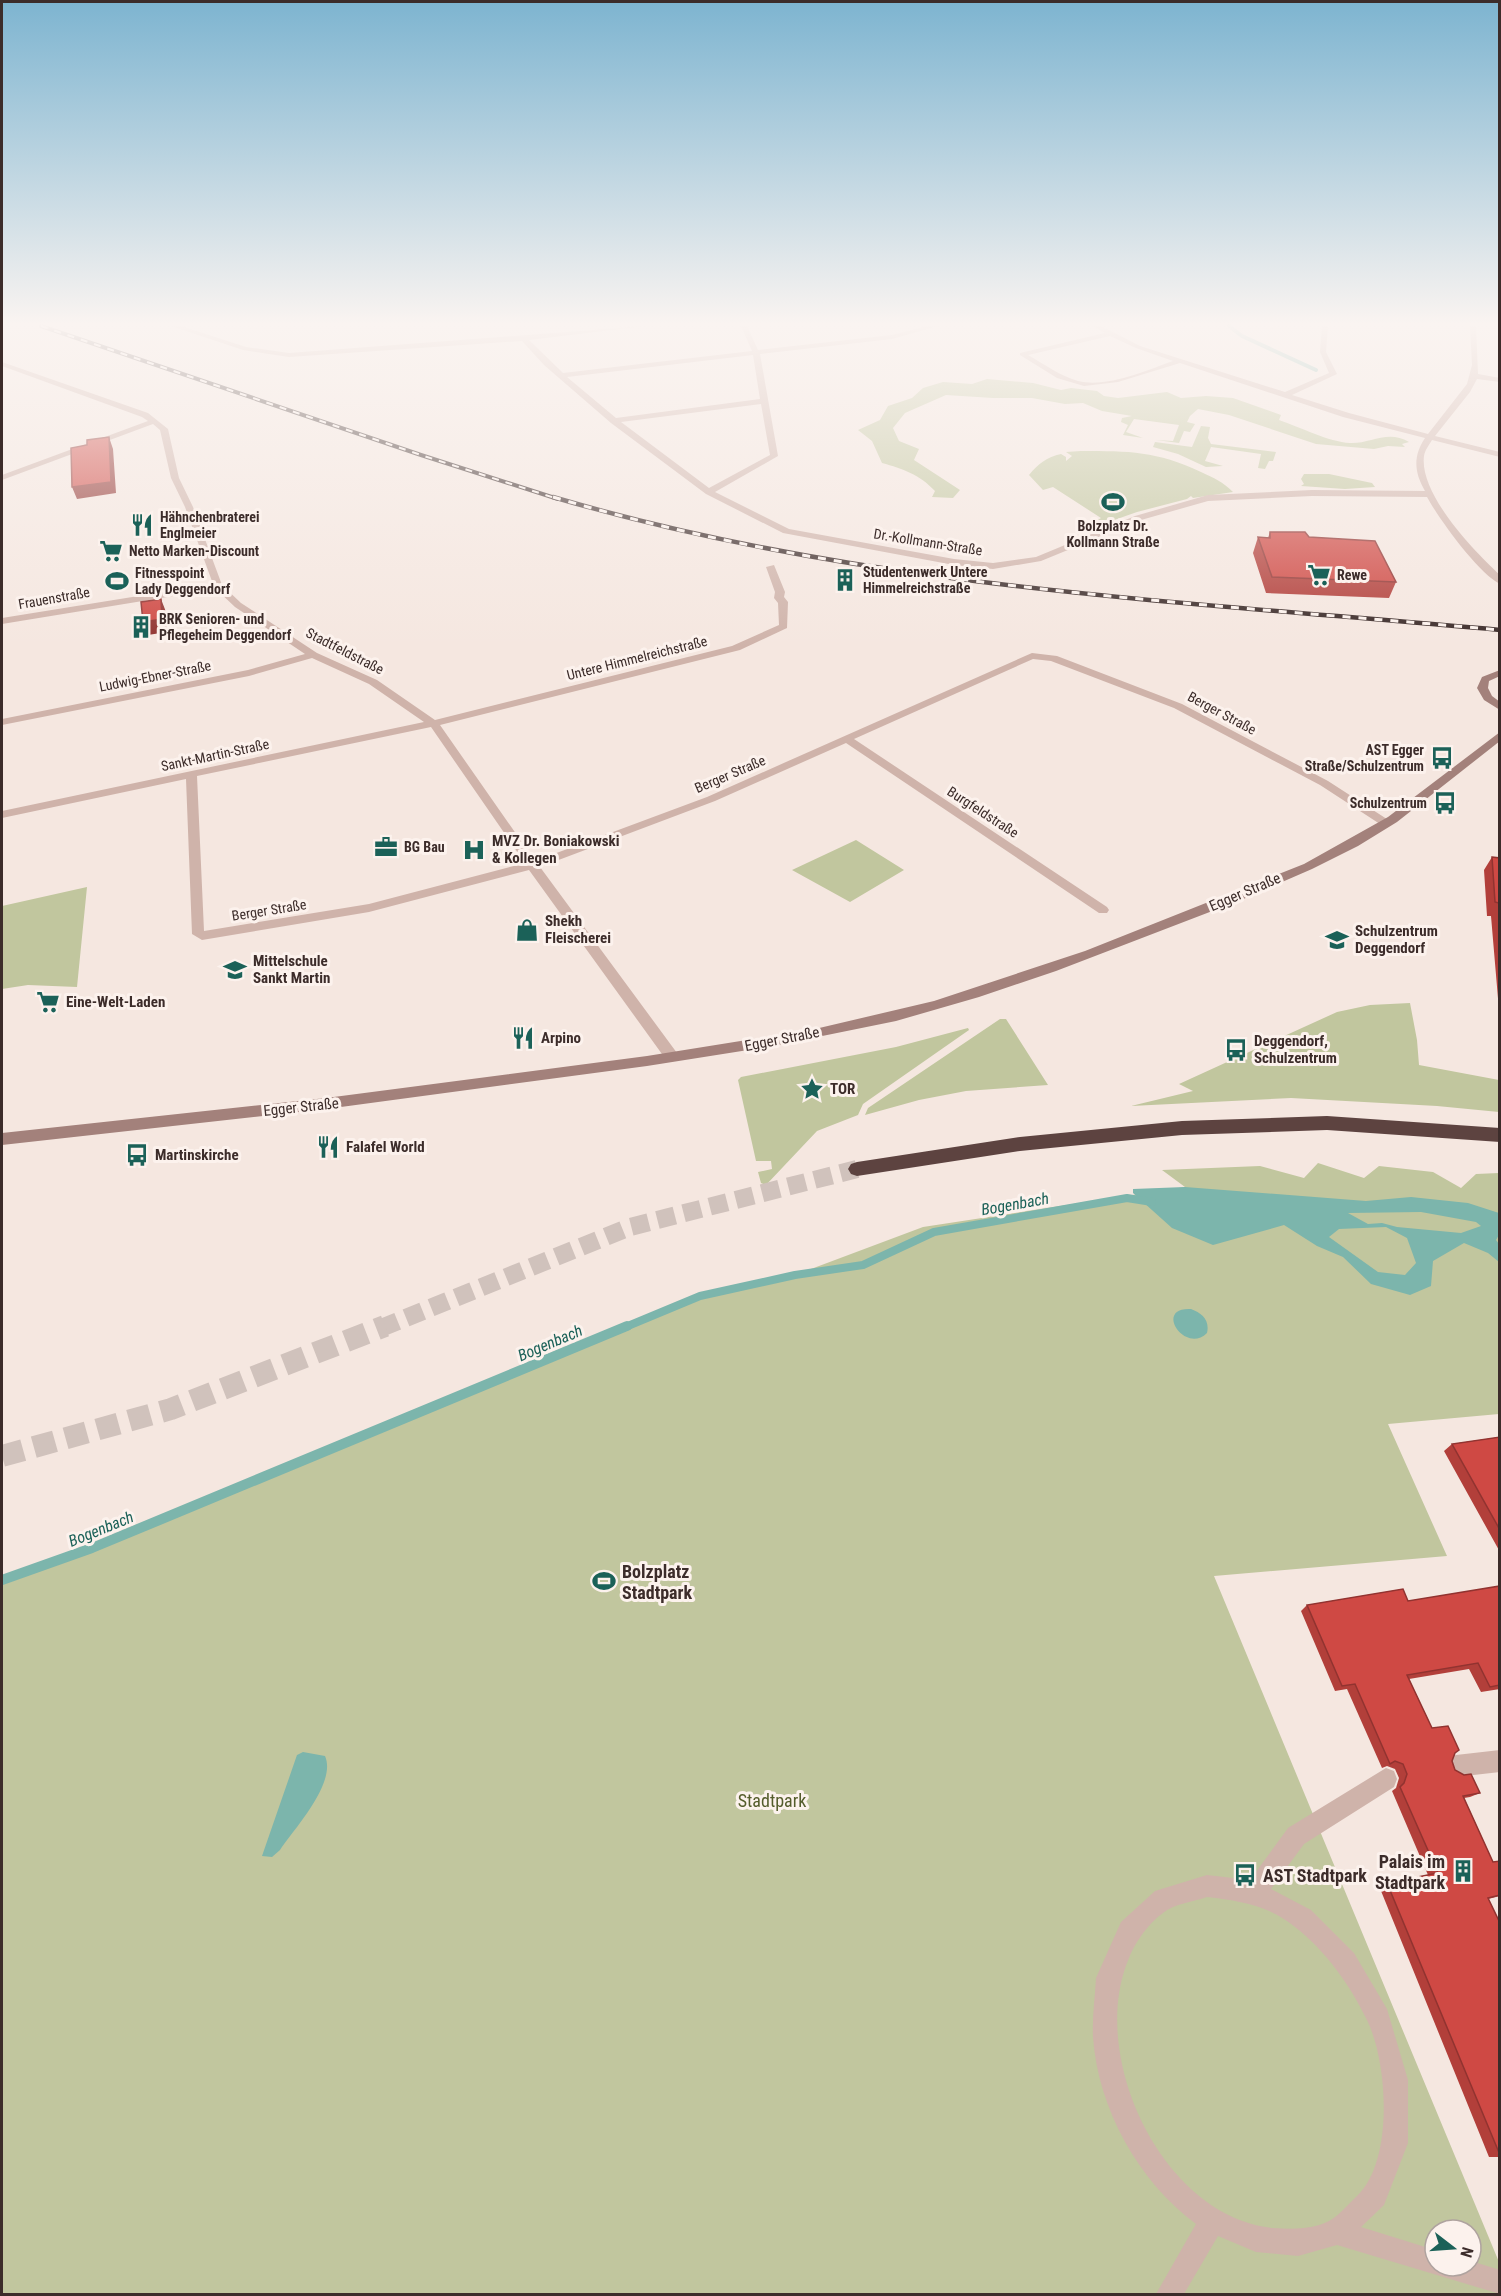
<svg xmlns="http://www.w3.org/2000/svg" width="1501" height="2296" viewBox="0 0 1501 2296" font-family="'Roboto Condensed',sans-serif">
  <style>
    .green { fill: #c1c69e; fill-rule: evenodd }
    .water { fill: #7cb5ac; fill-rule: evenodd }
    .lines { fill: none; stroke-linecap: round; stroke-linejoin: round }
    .stream-far2 { stroke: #7cb5ac; stroke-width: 4 }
    .stream-far1 { stroke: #7cb5ac; stroke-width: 8 }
    .stream { stroke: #7cb5ac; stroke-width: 10 }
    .highway-tunnel-far1 { stroke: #d0c2bc; stroke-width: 18; stroke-dasharray: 18 9; stroke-linecap: butt }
    .highway-tunnel { stroke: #d0c2bc; stroke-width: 22; stroke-dasharray: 22 11; stroke-linecap: butt }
    .street { fill: #cfb3aa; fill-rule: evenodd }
    .secondary { fill: #a3817b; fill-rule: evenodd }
    .highway { fill: #5d4340; fill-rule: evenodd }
    .rail-far1-casing { stroke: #3c2c2a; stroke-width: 4 }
    .rail-casing { stroke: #3c2c2a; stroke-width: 4.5 }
    .rail-far1 { stroke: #fcf2ed; stroke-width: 2; stroke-dasharray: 7; stroke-linecap: butt }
    .rail { stroke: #fcf2ed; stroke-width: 3; stroke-dasharray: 8; stroke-linecap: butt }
    .wall { fill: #b23f3a }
    .shaded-wall { fill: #913330 }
    .building { fill: #cf4944; stroke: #913330; stroke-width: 1.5 }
    .labels { text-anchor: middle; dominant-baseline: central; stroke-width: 6; stroke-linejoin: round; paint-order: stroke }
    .far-poi-label { font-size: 14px; font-weight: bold; fill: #3c2c2a; stroke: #fcf2ed; text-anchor: start }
    .far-street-label { font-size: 14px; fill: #3c2c2a; stroke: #fcf2ed }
    .poi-label { font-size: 15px; font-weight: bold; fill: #3c2c2a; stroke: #fcf2ed; text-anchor: start }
    .street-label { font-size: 15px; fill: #3c2c2a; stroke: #fcf2ed }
    .water-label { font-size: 16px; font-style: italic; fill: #1b6158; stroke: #fcf2ed }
    .near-poi-label { font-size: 18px; font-weight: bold; fill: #3c2c2a; stroke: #fcf2ed; text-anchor: start }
    .near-park-label { font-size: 18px; fill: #545c2b; stroke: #fcf2ed }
  </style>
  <rect width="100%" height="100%" fill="#f5e7e0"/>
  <path class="green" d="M987,379L1033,383L1061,390L1071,388L1097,391L1104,396L1118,398L1167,392L1181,398L1206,396L1233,398L1281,415L1279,420C1300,427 1329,442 1350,443C1370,444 1388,429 1409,442L1402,444L1405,447L1388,446L1374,449L1316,444L1229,415L1198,409L1190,416L1187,422L1195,424L1190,432L1184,431L1179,443L1156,440L1173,441L1179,425L1134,419L1126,432L1143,438L1123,435L1128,425L1121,422L1122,418L1132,416L1102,411L1083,403L1065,404L1032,398H993L946,395L905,413L893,428L899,441L919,449L914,460L960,490L953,498L932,497L935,491C919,474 903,469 882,463L872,441L858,430L880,420L888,406L912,398L923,388L943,382L972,384Z
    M1201,426L1210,427L1208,438L1211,444L1276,452L1273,461H1269L1265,469L1258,468L1261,454L1211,447L1205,461L1223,466L1206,467L1178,454L1153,447L1155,442L1192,447Z
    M1081,451C1130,451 1156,451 1201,472C1214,478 1223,482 1233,492L1193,498L1191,496L1187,499L1137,512L1100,525L1095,522L1101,518L1053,487L1043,490L1029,475C1038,464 1047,457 1061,454L1066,457V461L1072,456L1066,452Z
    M1304,474H1329L1372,483L1375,487L1345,489L1301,486L1304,484L1301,479Z
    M856,840L904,870L850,902L792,870Z
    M87,887L77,987L28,985L2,989V906Z
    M1410,1003L1417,1040L1419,1065L1499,1080V1112L1437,1106L1291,1098L1131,1106L1193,1091L1179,1084L1337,1012L1370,1005Z
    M1000,1019H1006L1048,1085L966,1091L919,1100L865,1115L868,1108Z
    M968,1028L969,1030L863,1104L858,1115L817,1131L766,1185L761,1183L758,1172L772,1169L771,1161H756L738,1080L741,1077L896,1047Z
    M1318,1163L1364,1178L1379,1166L1433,1172L1461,1188L1476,1174L1499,1173V1414L1388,1424L1447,1556L1214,1576L1499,2262V2294H2V1580L92,1548L700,1296L795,1275L923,1227L1185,1187L1162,1170L1260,1166L1304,1178ZM1435,2230H1471V2266H1435Z"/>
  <path class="water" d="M1185,1187L1366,1201L1411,1197L1468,1203L1499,1213V1235L1496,1240L1499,1244V1262L1488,1253L1464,1243L1433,1261L1431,1286L1410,1295L1371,1284L1343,1257L1317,1246L1284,1225L1213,1245L1172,1228L1133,1193V1189ZM1421,1212L1476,1222L1481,1226L1461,1233L1397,1227L1382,1223L1368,1224L1348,1213ZM1386,1227L1407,1238L1416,1263L1405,1275L1378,1272L1329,1237L1339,1229Z
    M1191,1309C1202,1313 1210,1320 1207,1333C1185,1355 1153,1307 1191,1309Z
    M303,1752L325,1756C337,1783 294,1829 280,1850L272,1857L262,1856L297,1755Z"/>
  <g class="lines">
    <path class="stream-far2" d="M1229,326L1242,336L1316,370"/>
    <path class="stream-far1" d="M623,1328L700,1296L795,1275L863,1265L934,1232L1127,1198L1152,1202"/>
    <path class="stream" d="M2,1580L92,1548L627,1326"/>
    <path class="highway-tunnel-far1" d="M381,1328L630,1227L857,1169"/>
    <path class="highway-tunnel" d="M2,1456L171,1409L385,1326"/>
    <path class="street" d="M171,326H181L246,347L289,353L645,326L529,340L563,373L752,351L741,326H747L758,350L892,335L927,326H938L892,339L760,354L778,456L715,492L789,529L954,559L993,563L1036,557L1135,516L1208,495L1312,490L1425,491C1414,472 1413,456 1425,438L1343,417L1180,363L1118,382L1084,386L1057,378L1020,355V353L1105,333L1093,326H1101L1140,346L1285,392L1329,373L1320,352L1322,326H1328L1326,352L1337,374L1292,395L1349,413L1428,434L1467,384L1472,365L1470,326H1476L1478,374L1500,378V382L1477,379L1470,392L1435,436L1500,452V457L1432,440C1429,445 1425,450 1424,456C1419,494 1474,551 1500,575V584C1478,573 1439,519 1427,497L1312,496L1208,501L1141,520L1041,561L993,569L954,565L783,533L706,494L611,423L544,365L522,341L289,357L243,350ZM1110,336L1136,348L1173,361C1145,371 1107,388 1078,381C1060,376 1044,364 1028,355ZM753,355L760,399L616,418L567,377ZM761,404L770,455L709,488L621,422Z
      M2,362L148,413L168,429L179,478L193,507L222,585L241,603L317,653L377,680L435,720L732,646L779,625L778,603L774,598L775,592L766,567L774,565L785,592L784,597L788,602L787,628L740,650L440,725L535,861L707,797L1032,653L1057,656L1182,704L1328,781L1393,823L1387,827L1383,826L1320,785L1174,708L1051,661L1033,659L854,739L1107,907L1109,910L1107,913H1099L846,743L715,801L540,867L677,1053L679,1057L677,1061H667L529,870L369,912L202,940L192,934L186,779L2,818V811L424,722L369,684L312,658L249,676L2,725V719L248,670L305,654L235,607L216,589L2,624V618L213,584L185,507L171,478L160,430L153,424L2,480V475L148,421L142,417L2,366ZM431,727L525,863L369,904L204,931L197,776Z
      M1500,1750V1772L1456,1777L1448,1774L1445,1766L1448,1758L1456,1755Z
      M1386,1768L1394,1771L1397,1779L1394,1787L1304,1844L1271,1889L1311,1910L1354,1953L1387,2009L1408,2080V2143L1384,2205L1361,2227L1435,2250V2266H1471V2261L1500,2270V2294L1337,2245L1298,2256L1256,2252L1218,2236L1184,2294H1156L1196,2224C1139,2182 1098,2109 1093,2037C1092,2018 1095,1997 1096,1978L1121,1922L1155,1891L1207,1875L1250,1880L1288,1828ZM1207,1897C1240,1901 1268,1905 1295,1927C1326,1951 1350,1985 1367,2020C1388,2063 1394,2161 1357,2196C1349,2203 1339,2216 1329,2221C1312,2230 1292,2229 1273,2228C1162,2217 1087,2055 1129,1958C1136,1940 1153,1917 1171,1908C1181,1903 1195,1901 1207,1897Z"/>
    <path class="secondary" d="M1500,670V676L1489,681L1488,688L1492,696L1500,702V710L1484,700L1477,688L1482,677Z
      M1500,732V741L1397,822L1358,846L1312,869L1241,900L1056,971L979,997L896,1021L773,1046L647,1066L326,1109L2,1145V1133L326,1098L647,1056L815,1029L934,1001L1085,951L1304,864L1388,817Z"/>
    <path class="highway" d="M1327,1116L1500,1128V1142L1327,1130L1182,1135L1020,1151L857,1176L851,1174L848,1169L851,1164L857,1162L1020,1137L1182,1121Z"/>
    <g class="rail-far1-casing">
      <path id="rail-far1" d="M41,326L421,455L558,499"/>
    </g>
    <g class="rail-casing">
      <path id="rail" d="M553,497C861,588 1182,601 1500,630"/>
    </g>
    <use href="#rail-far1" class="rail-far1"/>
    <use href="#rail" class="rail"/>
  </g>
  <path class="wall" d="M1270,532L1309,537L1396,582L1389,598L1266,593L1253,553L1258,537L1268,538Z
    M1492,857L1500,858V1022L1491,916H1487L1484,870Z
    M1500,1437V1552L1444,1451L1452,1444Z
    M1500,1586V1689L1481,1692L1469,1669L1409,1679L1432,1728L1455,1753L1452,1761L1455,1770L1480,1793L1470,1797L1464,1798L1493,1862L1500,1861V1896L1488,1899L1500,1923V2157H1489L1379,1886L1387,1883L1428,1875L1392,1791L1396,1788L1399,1778L1395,1769L1387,1766L1382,1768L1347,1689L1335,1691L1301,1611L1307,1605L1408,1601Z"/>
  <path class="shaded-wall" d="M109,437L113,449L116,493L77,499L72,487Z
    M161,599L166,612L167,632L148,635L143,622Z"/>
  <path class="building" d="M109,437L111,482L72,487L71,448L87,445V440Z
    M1270,532H1305L1309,537L1375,541L1396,582L1272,577L1258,537L1270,538Z
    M161,599L162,619L143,622L141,602Z
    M1492,857L1500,858V907L1499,903L1495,902Z
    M1500,1437V1530L1452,1444Z
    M1500,1586V1685L1490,1687L1478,1663L1407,1675L1432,1728L1448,1726L1459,1750L1455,1753L1452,1761L1455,1770L1464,1775L1471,1774L1480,1793L1463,1796L1493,1862L1500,1861V1895L1488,1898L1500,1923V2155L1387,1883L1438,1873L1400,1787L1404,1783L1407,1774L1403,1764L1395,1761L1390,1764L1355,1684L1342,1686L1307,1605L1403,1589L1408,1601Z"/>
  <linearGradient id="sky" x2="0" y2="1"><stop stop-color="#7db4d0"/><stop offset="0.5" stop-color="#faf4f1"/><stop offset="1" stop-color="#faf4f1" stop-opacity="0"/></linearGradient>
  <rect width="1501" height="647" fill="url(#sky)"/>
  <defs>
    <g id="stadium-bare" transform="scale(1.8)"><path d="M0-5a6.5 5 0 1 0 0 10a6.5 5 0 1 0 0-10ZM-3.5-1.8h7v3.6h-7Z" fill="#1b6158" stroke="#fcf2ed" stroke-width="2.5" paint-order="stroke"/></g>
    <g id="restaurant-bare" transform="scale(1.8)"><path d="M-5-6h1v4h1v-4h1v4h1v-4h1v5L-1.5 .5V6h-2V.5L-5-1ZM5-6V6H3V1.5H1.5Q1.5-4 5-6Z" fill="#1b6158" stroke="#fcf2ed" stroke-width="2.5" paint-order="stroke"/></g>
    <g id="supermarket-bare" transform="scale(1.8)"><path d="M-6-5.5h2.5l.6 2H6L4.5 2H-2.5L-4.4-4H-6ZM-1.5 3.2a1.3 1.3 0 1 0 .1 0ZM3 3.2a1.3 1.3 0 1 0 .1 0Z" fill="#1b6158" stroke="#fcf2ed" stroke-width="2.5" paint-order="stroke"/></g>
    <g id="building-bare" transform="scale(1.8)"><path d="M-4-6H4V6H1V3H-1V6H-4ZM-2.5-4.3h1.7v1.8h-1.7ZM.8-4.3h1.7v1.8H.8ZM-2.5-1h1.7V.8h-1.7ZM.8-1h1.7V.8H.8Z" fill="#1b6158" stroke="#fcf2ed" stroke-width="2.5" paint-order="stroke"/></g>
    <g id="bus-bare" transform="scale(1.8)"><path d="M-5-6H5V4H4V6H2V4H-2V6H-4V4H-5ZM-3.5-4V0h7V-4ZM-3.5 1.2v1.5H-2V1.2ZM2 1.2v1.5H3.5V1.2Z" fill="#1b6158" stroke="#fcf2ed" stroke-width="2.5" paint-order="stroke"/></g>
    <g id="office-bare" transform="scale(1.8)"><path d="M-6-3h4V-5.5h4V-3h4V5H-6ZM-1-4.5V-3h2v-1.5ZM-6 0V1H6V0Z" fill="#1b6158" stroke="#fcf2ed" stroke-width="2.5" paint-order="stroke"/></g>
    <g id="hospital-bare" transform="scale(1.8)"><path d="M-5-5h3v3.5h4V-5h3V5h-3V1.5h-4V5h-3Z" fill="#1b6158" stroke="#fcf2ed" stroke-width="2.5" paint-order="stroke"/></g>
    <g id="shop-bare" transform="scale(1.8)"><path d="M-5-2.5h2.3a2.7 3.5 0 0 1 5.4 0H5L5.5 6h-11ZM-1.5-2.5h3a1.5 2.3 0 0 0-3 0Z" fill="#1b6158" stroke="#fcf2ed" stroke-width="2.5" paint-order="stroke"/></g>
    <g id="school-bare" transform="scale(1.8)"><path d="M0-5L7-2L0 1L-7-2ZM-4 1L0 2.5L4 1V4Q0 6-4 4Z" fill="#1b6158" stroke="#fcf2ed" stroke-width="2.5" paint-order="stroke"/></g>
    <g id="sight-bare" transform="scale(1.8)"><path d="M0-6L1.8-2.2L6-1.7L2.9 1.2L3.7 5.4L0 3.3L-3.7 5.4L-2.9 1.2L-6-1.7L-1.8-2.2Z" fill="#1b6158" stroke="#fcf2ed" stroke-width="2.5" paint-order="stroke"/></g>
  </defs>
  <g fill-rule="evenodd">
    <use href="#stadium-bare" x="1113" y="502"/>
    <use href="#restaurant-bare" x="142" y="525"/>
    <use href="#supermarket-bare" x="111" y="551"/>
    <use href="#supermarket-bare" x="1319" y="575"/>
    <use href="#building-bare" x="845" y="580"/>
    <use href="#stadium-bare" x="117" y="581"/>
    <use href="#building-bare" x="141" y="627"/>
    <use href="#bus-bare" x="1442" y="758"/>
    <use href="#bus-bare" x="1445" y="803"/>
    <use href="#office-bare" x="386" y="847"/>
    <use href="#hospital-bare" x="474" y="850"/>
    <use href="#shop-bare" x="527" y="930"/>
    <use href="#school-bare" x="1337" y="940"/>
    <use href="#school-bare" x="235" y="970"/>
    <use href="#supermarket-bare" x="48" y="1002"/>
    <use href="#restaurant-bare" x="523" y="1038"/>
    <use href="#bus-bare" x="1236" y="1050"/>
    <use href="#sight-bare" x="812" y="1089"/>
    <use href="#restaurant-bare" x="328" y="1147"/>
    <use href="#bus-bare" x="137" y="1155"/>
    <use href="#stadium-bare" x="604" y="1581"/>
    <use href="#building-bare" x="1463" y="1871"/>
    <use href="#bus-bare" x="1245" y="1875"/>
  </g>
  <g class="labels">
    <g class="far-poi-label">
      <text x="160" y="517">Hähnchenbraterei<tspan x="160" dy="16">Englmeier</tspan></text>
      <text x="1113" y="526" text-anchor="middle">Bolzplatz Dr.<tspan x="1113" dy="16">Kollmann Straße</tspan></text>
      <text x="129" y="551">Netto Marken-Discount</text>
      <text x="863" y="572">Studentenwerk Untere<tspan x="863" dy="16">Himmelreichstraße</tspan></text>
      <text x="135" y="573">Fitnesspoint<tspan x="135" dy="16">Lady Deggendorf</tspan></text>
      <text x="1337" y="575">Rewe</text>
      <text x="159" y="619">BRK Senioren- und<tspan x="159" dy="16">Pflegeheim Deggendorf</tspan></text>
      <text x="1424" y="750" text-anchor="end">AST Egger<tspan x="1424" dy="16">Straße/Schulzentrum</tspan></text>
      <text x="1427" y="803" text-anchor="end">Schulzentrum</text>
      <text x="404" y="847">BG Bau</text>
    </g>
    <g class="far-street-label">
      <text transform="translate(928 542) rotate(9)">Dr.-Kollmann-Straße</text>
      <text transform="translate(54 598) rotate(-10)">Frauenstraße</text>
      <text transform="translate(345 651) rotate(27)">Stadtfeldstraße</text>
      <text transform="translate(637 658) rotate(-14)">Untere Himmelreichstraße</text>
      <text transform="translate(155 676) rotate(-11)">Ludwig-Ebner-Straße</text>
      <text transform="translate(1222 713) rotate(28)">Berger Straße</text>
      <text transform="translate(215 755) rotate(-12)">Sankt-Martin-Straße</text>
      <text transform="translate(730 774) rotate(-23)">Berger Straße</text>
      <text transform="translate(983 812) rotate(33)">Burgfeldstraße</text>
      <text transform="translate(269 910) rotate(-9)">Berger Straße</text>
    </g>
    <g class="poi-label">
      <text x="492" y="841">MVZ Dr. Boniakowski<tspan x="492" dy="17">&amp; Kollegen</tspan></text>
      <text x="545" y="921">Shekh<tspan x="545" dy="17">Fleischerei</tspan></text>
      <text x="1355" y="931">Schulzentrum<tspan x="1355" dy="17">Deggendorf</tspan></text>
      <text x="253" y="961">Mittelschule<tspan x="253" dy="17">Sankt Martin</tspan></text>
      <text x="66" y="1002">Eine-Welt-Laden</text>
      <text x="541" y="1038">Arpino</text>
      <text x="1254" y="1041">Deggendorf,<tspan x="1254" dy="17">Schulzentrum</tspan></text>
      <text x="830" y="1089">TOR</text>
      <text x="346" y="1147">Falafel World</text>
      <text x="155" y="1155">Martinskirche</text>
    </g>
    <g class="street-label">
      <text transform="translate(1245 892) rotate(-23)">Egger Straße</text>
      <text transform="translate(782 1039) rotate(-11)">Egger Straße</text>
      <text transform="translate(301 1107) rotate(-6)">Egger Straße</text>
    </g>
    <g class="water-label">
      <text transform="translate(1015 1204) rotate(-10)">Bogenbach</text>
      <text transform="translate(550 1343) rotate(-23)">Bogenbach</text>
      <text transform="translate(101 1529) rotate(-22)">Bogenbach</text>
    </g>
    <g class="near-poi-label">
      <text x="622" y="1571">Bolzplatz<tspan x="622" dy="21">Stadtpark</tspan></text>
      <text x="1445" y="1861" text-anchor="end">Palais im<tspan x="1445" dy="21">Stadtpark</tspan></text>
      <text x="1263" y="1875">AST Stadtpark</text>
    </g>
    <g class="near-park-label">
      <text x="772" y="1800">Stadtpark</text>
    </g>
  </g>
  <rect width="1501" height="2296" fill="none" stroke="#3c2c2a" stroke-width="6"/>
  <g transform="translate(1453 2248) rotate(107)"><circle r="28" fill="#fcf2ed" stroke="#afa39f" stroke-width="1.5"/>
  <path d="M0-4.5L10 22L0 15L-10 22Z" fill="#1b6158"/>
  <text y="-9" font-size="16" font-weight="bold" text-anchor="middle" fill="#3c2c2a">N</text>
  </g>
</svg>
